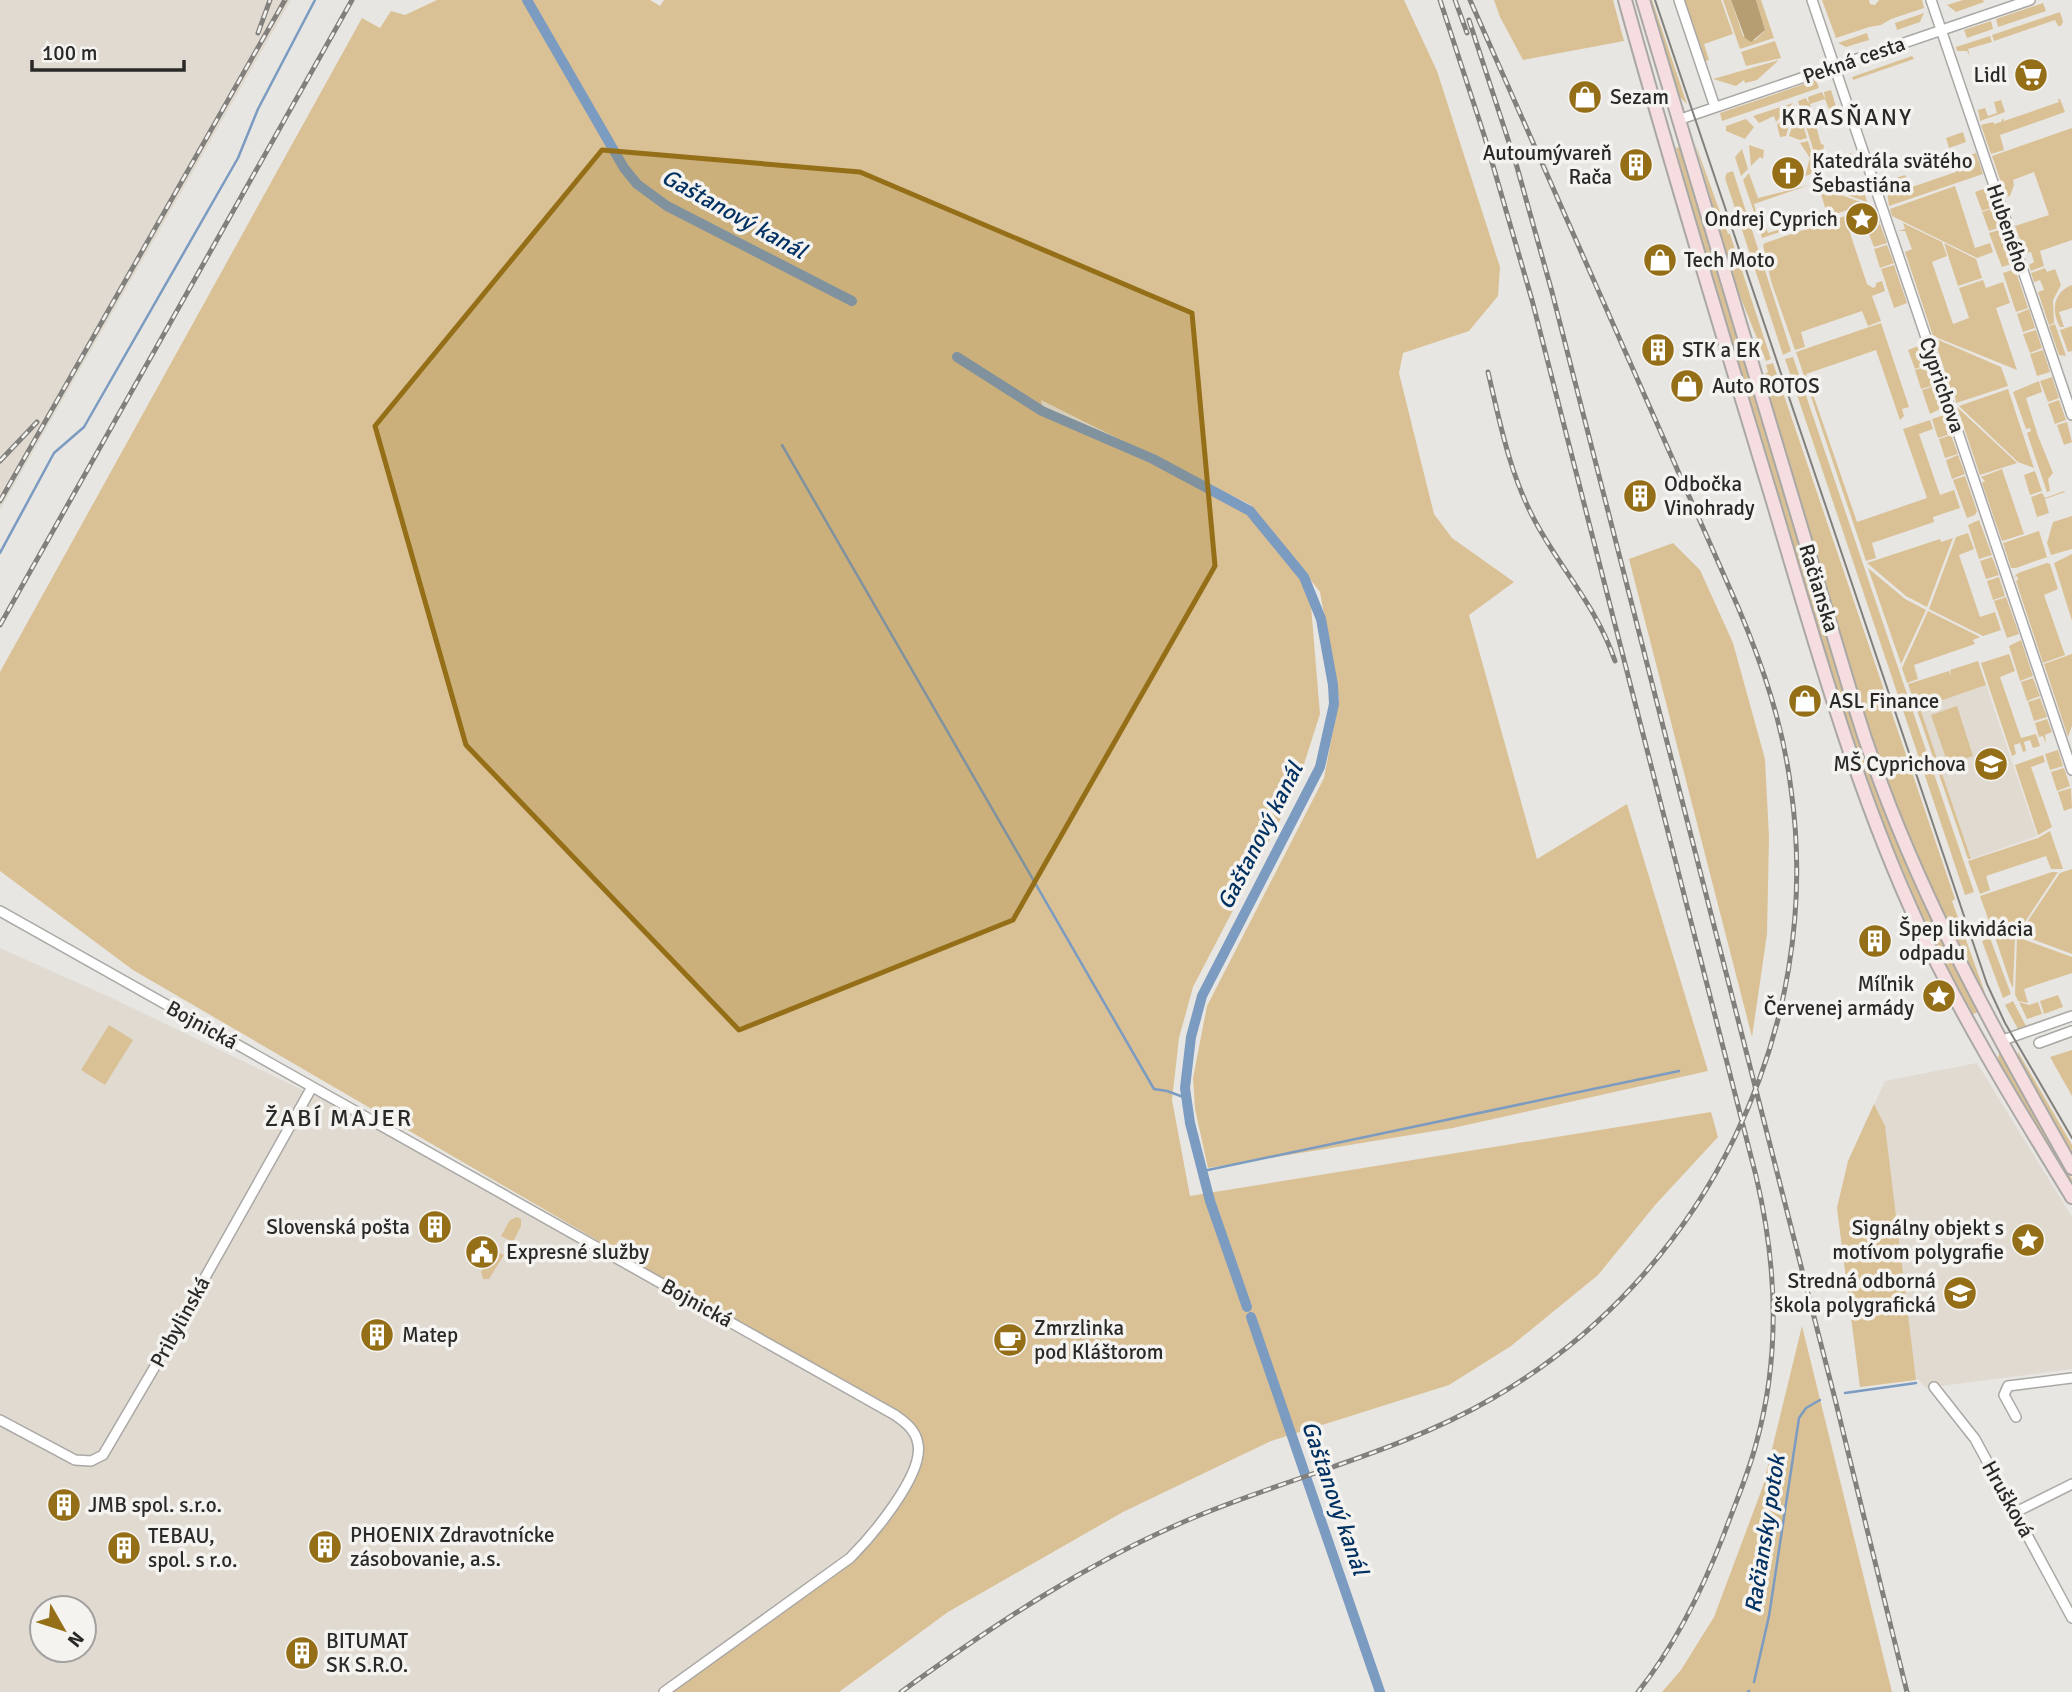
<svg xmlns="http://www.w3.org/2000/svg" width="2072" height="1692" viewBox="0 0 2072 1692" font-family="Signika,sans-serif">
  <style>
    .built { fill: #e0dad1; fill-rule: evenodd }
    .green { fill: #dac195 }
    .forest { fill: #b69e72 }
    .lines { fill: none; stroke-linecap: round; stroke-linejoin: round }
    .stream { stroke: #7c9bc1; stroke-width: 2.5 }
    .canal { stroke: #7c9bc1; stroke-width: 10 }
    .minor-casing { stroke: #aaa8a5; stroke-width: 12 }
    .secondary-casing { stroke: #aaa8a5; stroke-width: 16 }
    .minor { stroke: #fff; stroke-width: 9 }
    .secondary { stroke: #f6dee0; stroke-width: 12 }
    .tram { stroke: #81807d; stroke-width: 2 }
    .rail-casing { stroke: #81807d; stroke-width: 5 }
    .rail { stroke: #f5f3f0; stroke-width: 2.5; stroke-dasharray: 8; stroke-linecap: butt }
    .marked { fill: #946f18; fill-opacity: 0.2; stroke: #946f18; stroke-width: 5; stroke-linejoin: round }
    .labels { text-anchor: middle; dominant-baseline: central; stroke-width: 7; stroke-linejoin: round; paint-order: stroke }
    .street-label { font-size: 21px; fill: #292927; stroke: #f5f3f0 }
    .poi-label { font-size: 21px; fill: #292927; stroke: #f5f3f0; text-anchor: start }
    .water-label { font-size: 23px; font-style: italic; fill: #033262; stroke: #f5f3f0 }
    .quarter-label { font-size: 24px; letter-spacing: 2px; fill: #292927; stroke: #f5f3f0 }
  </style>
  <rect width="100%" height="100%" fill="#e8e6e2"/>
  <path class="built" d="M0,0H291L0,510Z
    M1986,685L2037,836L1971,859L1920,708Z
    M0,948L114,999L346,1111L906,1420L920,1457L869,1543L670,1692H0ZM42,1608H84V1650H42Z
    M1977,1063L2072,1217V1369L1926,1388L1918,1379L1860,1387L1837,1208L1848,1162L1885,1081Z"/>
  <path class="green" d="M437,0H650L660,6L664,0H1404L1437,71L1500,267L1498,296L1469,331L1403,353L1399,373L1434,514L1452,538L1514,582L1469,615L1537,859L1627,804L1708,1071L1453,1128L1208,1168L1195,1109L1193,1078L1207,1006L1324,778L1339,699L1320,592L1251,505L1041,400L1043,411L1153,459L1250,511L1309,582L1320,714L1296,789L1193,987L1179,1038L1172,1100L1190,1196L1711,1112L1718,1137L1656,1204L1598,1275L1511,1346L1449,1385L1271,1441L1123,1512L948,1612L839,1692H670L869,1543L920,1457L906,1420L133,970L0,871V672L362,18L380,28L391,11L405,15Z
    M1494,0H1613L1624,41L1523,60L1500,17Z
    M1650,0H1652L1687,104L1680,97Z
    M1682,0H1721L1733,34L1704,44L1709,60L1703,62Z
    M1723,0H1731L1743,36L1755,40L1765,30L1756,0H1761L1774,38L1740,49Z
    M1822,0H1869L1870,4L1875,5L1879,0H1922L1924,8L1891,19L1881,25L1869,27L1836,38Z
    M1963,0H1983L1984,2L1956,12L1947,5Z
    M2043,3L2046,11L1998,27L1996,19Z
    M2060,12L2063,22L2061,26H2058L2055,20L1994,41L1992,35Z
    M1924,13L1920,22L1897,30L1895,23Z
    M1991,21L1993,29L1967,38L1964,30Z
    M1867,33L1869,40L1846,47L1838,43Z
    M1990,36L1992,42L1968,49L1970,56L1967,51H1957L1956,47Z
    M1775,41L1781,58L1746,66L1741,52Z
    M1912,56L1914,59L1853,80L1852,77Z
    M1779,60L1757,80L1745,83L1744,80L1736,86L1713,79Z
    M1816,80L1819,88L1722,121L1720,113Z
    M1831,90L1840,120L1834,122L1825,99L1810,104L1821,144L1824,145L1823,152L1828,165L1831,166L1844,162V155L1851,153L1854,160L1820,171L1798,101L1806,98L1809,104L1808,97L1822,92L1825,99L1824,92Z
    M2058,99H2060L2065,112L2000,135L2004,150L1991,154L1981,125L1993,122L1994,124L2001,122L2003,118L2004,121L2059,102Z
    M2001,100L2005,112L1980,121L1978,110L1985,108L1988,116L1997,113L1994,102Z
    M1793,103L1776,122L1774,116L1759,123L1753,116Z
    M1795,104L1786,136L1780,137L1777,125Z
    M1798,109L1807,138L1800,140L1789,136Z
    M1746,119L1754,127L1745,139L1726,131V126Z
    M2072,128V240L2040,251L2044,266L2031,271L2029,265L2034,262L2031,252L2025,253L2015,226L2049,215L2034,172L2013,180L2014,185L2010,196L2006,197L1992,156Z
    M1963,132L1966,142L1949,148L1946,138Z
    M1808,141L1817,172L1805,176L1810,158L1800,143Z
    M1695,143L1728,234H1730L1771,359L1766,361L1734,281Z
    M1749,145L1764,150L1763,159L1760,157L1751,166Z
    M1680,147L1860,743L1914,882L1978,1012L1971,1015L1928,929L1871,795L1835,690L1685,185L1676,148Z
    M1742,149L1748,169L1741,176L1735,157Z
    M1976,153L1983,174L1889,206L1886,183L1889,180L1905,175L1912,187L1956,172L1954,160Z
    M1733,171L1791,351L1783,355L1725,178L1727,173Z
    M1749,173L1758,198L1809,185L1754,204L1756,212H1754L1743,180Z
    M1861,181L1867,202L1833,190Z
    M1955,186L1975,248L1990,243L1993,252L1977,258L1892,216L1890,209Z
    M1988,187L1994,207L1982,211L1975,192Z
    M1830,191L1866,204L1762,238L1756,219L1757,216L1762,215L1768,233L1827,214L1821,194Z
    M1874,206L1880,223L1867,227L1861,211Z
    M1994,208L2001,227L1989,231L1982,212Z
    M1860,211L1862,217L1847,224L1867,284L1873,288L1876,286V283L1882,281L1885,291L1872,296L1881,321L1868,326L1862,311L1801,332L1805,347L1795,350L1771,281L1763,245L1765,243Z
    M1903,223L1942,242L1947,256L1932,262L1953,324L1969,318L1959,288L1983,280L1986,288L2003,282L2010,303L1996,308L2017,370L1933,336L1905,252L1912,249L1905,231H1898L1905,229Z
    M1880,224L1887,243L1874,247L1867,229Z
    M2002,229L2011,264L2002,267L1989,233Z
    M1944,243L1976,259L1982,278L1958,286Z
    M1887,245L1894,263L1880,268L1874,249Z
    M1894,265L1907,303L1894,308L1881,269Z
    M2045,268L2047,272L2055,269L2061,285L2053,300L2054,323L2049,325L2038,292L2044,290L2040,280L2034,282L2031,273Z
    M2015,269L2028,308L2016,312L2003,273Z
    M2072,285V308L2059,312L2064,327H2060C2051,311 2053,292 2072,285Z
    M2029,309L2035,328L2023,332L2017,314Z
    M1881,323L1909,407L1902,409L1904,416L1900,420L1876,350L1806,374L1857,522L1927,498L1903,429L1930,420L1933,429L1919,434L1940,495L1954,490L1960,508L1933,517L1934,522L1872,543L1876,558L1866,561L1796,352Z
    M2055,324L2066,356L2059,355L2049,326Z
    M2072,326V351L2068,352L2060,330Z
    M2036,330L2042,348L2030,353L2023,334Z
    M1934,338L2001,367L2008,386L1956,403L1955,396H1953Z
    M1921,345L1928,364L1915,369L1908,350Z
    M2043,350L2050,372L2037,376L2030,354Z
    M1793,357L1974,892L1965,895L1785,359Z
    M1773,363L1955,899L1952,901L1989,1004L1987,1005L1940,913L1894,801L1859,704L1780,438L1765,374L1768,372L1766,365Z
    M1928,366L1935,385L1921,389L1915,370Z
    M2052,377L2059,398L2048,402L2040,381Z
    M2039,381L2042,392L2026,398L2038,436L2053,473L2048,479L2050,491L2047,492L2027,433L2031,431L2030,428L2026,429L2013,392Z
    M1935,386L1942,408L1930,414L1922,390Z
    M2008,389L2034,468L2018,462L1959,406Z
    M2059,400L2066,420L2055,424L2048,404Z
    M1957,407L2017,463L1980,475Z
    M1944,415L1951,434L1938,438L1932,419Z
    M2067,422L2072,442L2064,445L2057,425Z
    M1951,435L1958,454L1945,458L1939,439Z
    M1958,455L1965,474L1952,479L1946,460Z
    M2002,469L2024,534L2002,541L1982,483L1985,481L1981,477Z
    M2035,471L2042,491L2030,495L2024,475Z
    M1965,476L1977,511L1975,515L1967,518L1953,480Z
    M2064,491L2065,492L2045,499L2049,513L2037,517L2031,497L2042,493L2045,498Z
    M2072,516V549L2051,555L2047,543L2053,522Z
    M1979,520L1992,555L1979,559L1968,525Z
    M2039,531L2047,557L2016,568H2011L2003,543Z
    M1968,533L1974,549L1959,555L1980,617L1995,612L2001,630L1983,636L1929,609L1956,537Z
    M1953,538L1927,607L1906,596L1867,563L1940,539L1941,542Z
    M1673,543L1700,570L1733,643L1765,759L1769,837L1767,934L1752,1037L1629,559Z
    M2072,554V621L2054,563Z
    M1992,557L1999,575L1986,579L1980,561Z
    M2047,563L2050,564L2058,589L2044,595L2065,655L2043,663L2016,581L2018,580L2017,576L2014,577L2018,573Z
    M1868,568L1905,599L1926,610L1901,664Z
    M1999,577L2005,596L1993,600L1987,581Z
    M2006,597L2019,634L2007,638L1994,601Z
    M1928,611L1980,637L1973,640L1975,644L1914,665L1918,679L1907,683L1902,668Z
    M2021,640L2033,676L2020,681L2009,646Z
    M2009,654L2015,671L2000,677L2021,738L2036,734L2040,746L2033,748L2030,740L2024,742L2026,751L2023,752L2020,743L2014,745L2016,754L2012,756L1981,663Z
    M2072,654V726L2068,737L2044,664Z
    M1978,661L1986,685L1920,708L1971,859H1968L1908,684L1949,671L1951,677L1950,670Z
    M2033,678L2040,696L2027,701L2021,682Z
    M2040,698L2047,717L2034,721L2028,702Z
    M1957,706L1973,756L1948,764L1931,715Z
    M2047,719L2052,732L2045,735L2046,744L2043,736L2039,737L2035,723Z
    M2058,750L2063,766L2050,770L2045,754Z
    M2043,755L2045,762L2031,767L2052,827L2038,835L2015,765Z
    M2064,768L2070,786L2057,791L2051,772Z
    M2071,788L2072,808L2064,811L2058,792Z
    M2050,831L2063,869H2051L2046,856L1986,876L1990,890L1980,894L1968,861L2038,838Z
    M2072,869V954L2019,934L2060,873Z
    M2052,872H2058L2017,934L1990,924L1980,896Z
    M1992,928L2015,937L2013,988L2010,982Z
    M2017,937L2072,957V973L2024,989L2028,1003L2018,1001L2015,994Z
    M1990,938L2011,994L2003,998L1982,941Z
    M2058,995L2063,1007L2044,1014L2040,1001Z
    M2013,1001L2026,1026L2018,1029L2005,1005Z
    M2019,1002L2029,1005L2038,1002L2042,1014L2027,1019Z
    M109,1025L133,1040L105,1085L81,1070Z
    M2072,1050V1096L2050,1057Z
    M2018,1052L2072,1145V1158L2018,1062Z
    M2000,1053L2072,1179V1187L2000,1067L1998,1057Z
    M1874,1104L1885,1126L1916,1380L1860,1387L1837,1208L1848,1161Z
    M517,1217L521,1219V1226L513,1242L501,1236L510,1220Z
    M494,1250L504,1255L489,1279H483L481,1272Z
    M1802,1326L1892,1692H1662L1681,1670L1714,1617L1763,1486Z"/>
  <path class="forest" d="M1731,0H1756L1765,30L1751,42L1745,38Z"/>
  <g class="lines">
    <path class="stream" d="M782,445L1154,1089L1167,1091L1186,1098
      M0,553L54,453L84,427L238,158L258,109L315,0
      M1203,1171L1679,1071
      M1845,1393L1916,1383
      M1754,1682L1769,1616L1799,1418L1806,1408L1820,1400
      M1748,1692L1749,1691"/>
    <path class="canal" d="M527,0L624,168L637,184L667,206L852,301
      M957,357L1042,411L1153,459L1250,511L1304,577L1321,619L1333,685L1334,704L1320,767L1202,996L1191,1037L1185,1088L1190,1123L1210,1201L1247,1307
      M1251,1317L1380,1692"/>
    <g class="minor-casing">
      <path id="minor" d="M1679,0L1715,107
        M1812,0L2072,770
        M1931,0L2072,415
        M1678,120L2030,0
        M0,911L895,1415C905,1422 916,1430 918,1444C924,1475 871,1537 850,1558L664,1692
        M2000,1041L2072,1016
        M2039,1043L2072,1031
        M1934,1387L1975,1439L2072,1618
        M2016,1417L2004,1395L2008,1386L2072,1378
        M0,1420L75,1460L91,1461L103,1455L157,1363L312,1087
        M2016,1512L2072,1484"/>
    </g>
    <g class="secondary-casing">
      <path id="secondary" d="M1625,0C1671,166 1721,330 1771,495C1814,639 1854,785 1917,922C1962,1018 2017,1107 2072,1197
        M1643,0L1855,707C1906,874 1987,1017 2072,1168"/>
    </g>
    <use href="#minor" class="minor"/>
    <use href="#secondary" class="secondary"/>
    <path class="tram" d="M1655,0L1987,984L2005,1023L2072,1138"/>
    <g class="rail-casing">
      <path id="rail" d="M1440,0L1485,138L1532,300L1756,1176C1777,1265 1781,1355 1756,1444C1748,1475 1735,1504 1724,1534C1702,1591 1676,1644 1638,1692
        M1455,0L1467,33
        M1469,20L1517,167L1552,292L1835,1399L1907,1692
        M258,33L270,0
        M1488,372C1500,423 1510,475 1535,521C1561,570 1596,605 1615,661
        M0,461L37,422
        M0,501L285,0
        M0,625L352,0
        M901,1692C995,1624 1092,1559 1200,1515C1297,1475 1402,1451 1493,1398C1705,1276 1825,1030 1791,789C1783,725 1763,666 1738,607L1470,0"/>
    </g>
    <use href="#rail" class="rail"/>
  </g>
  <path class="marked" d="M602,150L860,172L1192,313L1215,566L1013,920L739,1030L466,745L375,426Z"/>
  <defs>
    <g id="supermarket-disc" transform="scale(1.75)"><circle r="9.5" fill="#946f18" stroke="#f5f3f0"/><path d="M-6-5.5h2.5l.6 2H6L4.5 2H-2.5L-4.4-4H-6ZM-1.5 3.2a1.3 1.3 0 1 0 .1 0ZM3 3.2a1.3 1.3 0 1 0 .1 0Z" fill="#fff"/></g>
    <g id="shop-disc" transform="scale(1.75)"><circle r="9.5" fill="#946f18" stroke="#f5f3f0"/><path d="M-5-2.5h2.3a2.7 3.5 0 0 1 5.4 0H5L5.5 6h-11ZM-1.5-2.5h3a1.5 2.3 0 0 0-3 0Z" fill="#fff"/></g>
    <g id="building-disc" transform="scale(1.75)"><circle r="9.5" fill="#946f18" stroke="#f5f3f0"/><path d="M-4-6H4V6H1V3H-1V6H-4ZM-2.5-4.3h1.7v1.8h-1.7ZM.8-4.3h1.7v1.8H.8ZM-2.5-1h1.7V.8h-1.7ZM.8-1h1.7V.8H.8Z" fill="#fff"/></g>
    <g id="church-disc" transform="scale(1.75)"><circle r="9.5" fill="#946f18" stroke="#f5f3f0"/><path d="M-1.2-6h2.4v3.5h3.3v2.4h-3.3V6h-2.4V-.1h-3.3v-2.4h3.3Z" fill="#fff"/></g>
    <g id="sight-disc" transform="scale(1.75)"><circle r="9.5" fill="#946f18" stroke="#f5f3f0"/><path d="M0-6L1.8-2.2L6-1.7L2.9 1.2L3.7 5.4L0 3.3L-3.7 5.4L-2.9 1.2L-6-1.7L-1.8-2.2Z" fill="#fff"/></g>
    <g id="school-disc" transform="scale(1.75)"><circle r="9.5" fill="#946f18" stroke="#f5f3f0"/><path d="M0-5L7-2L0 1L-7-2ZM-4 1L0 2.5L4 1V4Q0 6-4 4Z" fill="#fff"/></g>
    <g id="civic-disc" transform="scale(1.75)"><circle r="9.5" fill="#946f18" stroke="#f5f3f0"/><path d="M-.6-6.5H3V-4.5H.6V-3L4-1V1h2V6H-6V1h2V-1L-.6-3ZM-1.2 2.5V6h2.4V2.5Z" fill="#fff"/></g>
    <g id="cafe-disc" transform="scale(1.75)"><circle r="9.5" fill="#946f18" stroke="#f5f3f0"/><path d="M-5.5-4.5H6V0H3Q3 3.5 0 3.5H-2.5Q-5.5 3.5-5.5 0ZM3-3.2v2h1.7v-2ZM-6 4.5H4V6H-6Z" fill="#fff"/></g>
  </defs>
  <g fill-rule="evenodd">
    <use href="#supermarket-disc" x="2031" y="75"/>
    <use href="#shop-disc" x="1585" y="97"/>
    <use href="#building-disc" x="1636" y="165"/>
    <use href="#church-disc" x="1788" y="173"/>
    <use href="#sight-disc" x="1862" y="219"/>
    <use href="#shop-disc" x="1660" y="260"/>
    <use href="#building-disc" x="1658" y="350"/>
    <use href="#shop-disc" x="1687" y="386"/>
    <use href="#building-disc" x="1640" y="496"/>
    <use href="#shop-disc" x="1805" y="701"/>
    <use href="#school-disc" x="1991" y="764"/>
    <use href="#building-disc" x="1875" y="941"/>
    <use href="#sight-disc" x="1939" y="996"/>
    <use href="#building-disc" x="435" y="1227"/>
    <use href="#sight-disc" x="2028" y="1240"/>
    <use href="#civic-disc" x="482" y="1252"/>
    <use href="#school-disc" x="1960" y="1293"/>
    <use href="#building-disc" x="377" y="1335"/>
    <use href="#cafe-disc" x="1010" y="1340"/>
    <use href="#building-disc" x="64" y="1505"/>
    <use href="#building-disc" x="325" y="1547"/>
    <use href="#building-disc" x="124" y="1548"/>
    <use href="#building-disc" x="302" y="1653"/>
  </g>
  <g class="labels">
    <g class="street-label">
      <text transform="translate(1854 60) rotate(-19)">Pekná cesta</text>
      <text transform="translate(2008 228) rotate(71)">Hubeného</text>
      <text transform="translate(1942 385) rotate(71)">Cyprichova</text>
      <text transform="translate(1819 588) rotate(73)">Račianska</text>
      <text transform="translate(202 1025) rotate(29)">Bojnická</text>
      <text transform="translate(697 1303) rotate(29)">Bojnická</text>
      <text transform="translate(180 1322) rotate(-61)">Pribylinská</text>
      <text transform="translate(2008 1499) rotate(61)">Hrušková</text>
    </g>
    <g class="poi-label">
      <text x="2007" y="75" text-anchor="end">Lidl</text>
      <text x="1610" y="97">Sezam</text>
      <text x="1612" y="153" text-anchor="end">Autoumývareň<tspan x="1612" dy="24">Rača</tspan></text>
      <text x="1812" y="161">Katedrála svätého<tspan x="1812" dy="24">Šebastiána</tspan></text>
      <text x="1838" y="219" text-anchor="end">Ondrej Cyprich</text>
      <text x="1684" y="260">Tech Moto</text>
      <text x="1682" y="350">STK a EK</text>
      <text x="1712" y="386">Auto ROTOS</text>
      <text x="1664" y="484">Odbočka<tspan x="1664" dy="24">Vinohrady</tspan></text>
      <text x="1829" y="701">ASL Finance</text>
      <text x="1966" y="764" text-anchor="end">MŠ Cyprichova</text>
      <text x="1899" y="929">Špep likvidácia<tspan x="1899" dy="24">odpadu</tspan></text>
      <text x="1914" y="984" text-anchor="end">Míľnik<tspan x="1914" dy="24">Červenej armády</tspan></text>
      <text x="410" y="1227" text-anchor="end">Slovenská pošta</text>
      <text x="2004" y="1228" text-anchor="end">Signálny objekt s<tspan x="2004" dy="24">motívom polygrafie</tspan></text>
      <text x="506" y="1252">Expresné služby</text>
      <text x="1936" y="1281" text-anchor="end">Stredná odborná<tspan x="1936" dy="24">škola polygrafická</tspan></text>
      <text x="1034" y="1328">Zmrzlinka<tspan x="1034" dy="24">pod Kláštorom</tspan></text>
      <text x="402" y="1335">Matep</text>
      <text x="88" y="1505">JMB spol. s.r.o.</text>
      <text x="350" y="1535">PHOENIX Zdravotnícke<tspan x="350" dy="24">zásobovanie, a.s.</tspan></text>
      <text x="148" y="1536">TEBAU,<tspan x="148" dy="24">spol. s r.o.</tspan></text>
      <text x="326" y="1641">BITUMAT<tspan x="326" dy="24">SK S.R.O.</tspan></text>
    </g>
    <g class="water-label">
      <text transform="translate(734 214) rotate(29)">Gaštanový kanál</text>
      <text transform="translate(1260 836) rotate(-63)">Gaštanový kanál</text>
      <text transform="translate(1335 1498) rotate(71)">Gaštanový kanál</text>
      <text transform="translate(1765 1534) rotate(-81)">Račiansky potok</text>
    </g>
    <g class="quarter-label">
      <text x="1847" y="117">KRASŇANY</text>
      <text x="339" y="1118">ŽABÍ MAJER</text>
    </g>
  </g>
  <g transform="translate(63 1629) rotate(129)"><circle r="33" fill="#f5f3f0" stroke="#a3a2a0" stroke-width="2"/>
  <path d="M0-5L12 26L0 18L-12 26Z" fill="#946f18"/>
  <text y="-10" font-size="19" font-weight="bold" text-anchor="middle" fill="#292927">N</text>
  </g>
  <path d="M32 60v10h152v-10" fill="none" stroke="#292927" stroke-width="3.5"/>
  <text x="42" y="60" font-size="21" fill="#292927" stroke="#f5f3f0" stroke-width="5" paint-order="stroke">100 m</text>
</svg>
